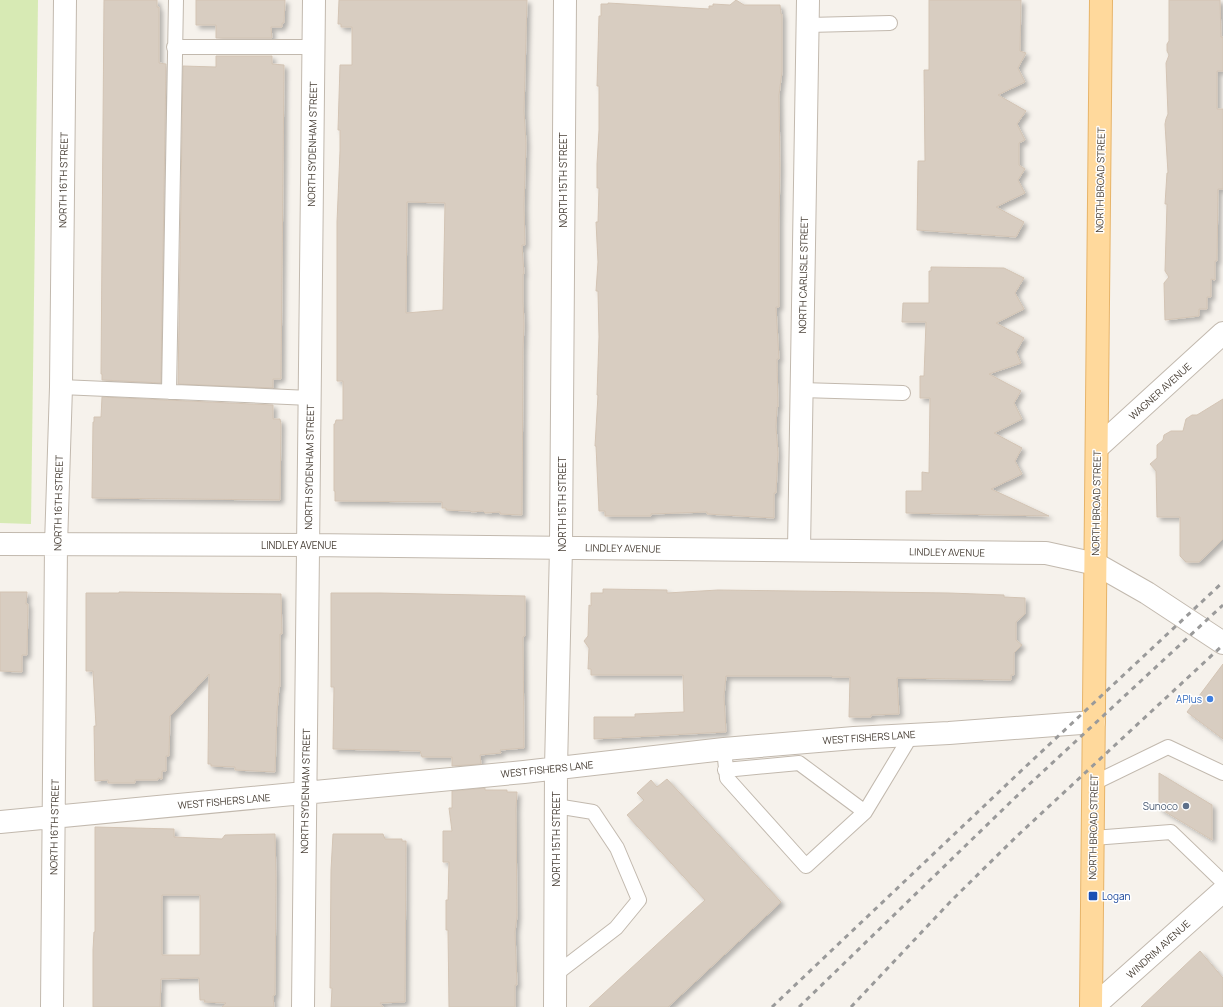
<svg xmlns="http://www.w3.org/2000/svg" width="1223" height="1007" viewBox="0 0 1223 1007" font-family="Manrope,sans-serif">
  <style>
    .green { fill: #d7eab4 }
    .building { fill: #d8cdc1; stroke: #d3c4b4; fill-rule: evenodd; filter: url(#shadow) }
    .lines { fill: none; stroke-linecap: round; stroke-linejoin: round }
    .service-casing { stroke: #c2b9ae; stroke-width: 16 }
    .minor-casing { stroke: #c2b9ae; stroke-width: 24 }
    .primary-casing { stroke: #e7b469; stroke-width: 24 }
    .service { stroke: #fff; stroke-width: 14 }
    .minor { stroke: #fff; stroke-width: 22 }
    .primary { stroke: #ffd99c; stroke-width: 22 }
    .rail { stroke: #9a9a9a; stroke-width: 3; stroke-dasharray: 5 5; stroke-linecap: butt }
    .shop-dot { fill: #3f7fe0; stroke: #fff; stroke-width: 1.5 }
    .service-dot { fill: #5c6f8a; stroke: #fff; stroke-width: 1.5 }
    .transit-dot { fill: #1a4fb4; stroke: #fff; stroke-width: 1.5 }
    .labels { text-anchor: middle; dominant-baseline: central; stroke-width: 3; stroke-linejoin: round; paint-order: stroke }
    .street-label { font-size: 10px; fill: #4b4239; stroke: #fff }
    .shop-label { font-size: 10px; fill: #366cbe; stroke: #fff; text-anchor: end }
    .service-label { font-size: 10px; fill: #4e5e75; stroke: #fff; text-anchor: end }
    .transit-label { font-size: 10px; fill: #164399; stroke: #fff; text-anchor: start }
  </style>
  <defs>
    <filter id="shadow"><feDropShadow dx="3.5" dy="3.5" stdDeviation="2" flood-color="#0004"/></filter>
  </defs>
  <rect width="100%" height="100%" fill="#f6f2ec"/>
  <path class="green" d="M0,0H38L31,524L0,523Z"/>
  <path class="building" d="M104,0H157V7H159V63L166,64L161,383L102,380V374H101Z
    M196,0H285L284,23H282V27H271L272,38H216V25H196Z
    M339,0H527L524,111L526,143L524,205L525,245H522L524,274H523V301L524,324L523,349L522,515L500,514V512L485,513L483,511L472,512L470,511L446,510V508H442V502L335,501V491H334V424H335L336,420H343V381H337V222L340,151V130H338L340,65H352V27H341V24H338ZM407,202L445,203L443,310L406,313Z
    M736,0L744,5H780L781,14H782V72L779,95L780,168L779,222V307H776L779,359H777L778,407H777L776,427L778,453L776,493H774V518L707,514V512L651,514V516H605V511H599L596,446H595L598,395H597L599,337L598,291H596L598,262L596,222H598L599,188H597V164L599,130V86H597L599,16H601V4H608V3L709,9V6H713V4L730,5Z
    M929,0H1021L1020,51L1026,53L1018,68L1025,82L998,95L1026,111L1017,124L1025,140L1019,143V165L1025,169L1018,180L1025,193L996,207L1024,222L1016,237L917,230L918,161H925L924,70H929Z
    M1169,0H1220L1221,37H1223V71H1217V109H1223V189H1218L1217,261H1215V280L1211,279V297H1207V309H1199V316L1165,320L1164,283L1169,277L1165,271L1167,204H1165L1167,173H1168L1165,124L1166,119L1168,114L1166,63L1169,55L1167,51V44L1169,41Z
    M216,56H272V64L284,65L281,379H273V388L178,384L183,66L216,67Z
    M931,267L1004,268L1024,278L1015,293L1024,309L996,323L1024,338L1016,352L1021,363L989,374L1021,391L1014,403L1022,419L994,433L1022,448L1015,461L1022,474L991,489L1049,516L906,513V491H922V472L929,473L930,398H920V376H924L926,322H902L903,303H929V271H931Z
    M102,397L273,405V419H280L281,424L280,500L92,498L93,422H94V417H101Z
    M1223,399V539L1199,562H1186L1180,556V517H1157L1156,471L1150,464L1157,458V445L1163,440L1164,435L1171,431H1183L1186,419L1192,415H1197Z
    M603,589L667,590V593L718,590L949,593L1004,595V597L1025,598V614L1016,622V640L1022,645L1014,653V675H1011V680L897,678L899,714L871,715V717H849L850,677H832V676H726L724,696L726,732L594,739V717H635V714L684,712L683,675H591V669H588L589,648L584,641L588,636L589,605L591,606V593H603Z
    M0,592H27L26,604H28L27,655H22V672L0,671Z
    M119,592L281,594L282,634H280V687H279L277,712L275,772L235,770V767L211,766V764H208L209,674L170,716L169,756H166V771H162V779L158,778V780H135V783H108V780L95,781L94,726H96L93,671H86V593H119Z
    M331,593H380L525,596V636L523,637L524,748L500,750L501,753L480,755L481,764L452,766V757H422L420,751L333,749L334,687H331Z
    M1223,664V739L1187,712Z
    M1159,773L1212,805V840L1159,808Z
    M667,779L781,902L668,1007H589L705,900L627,815L644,800L637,793L651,780L657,787Z
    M485,788V790H507V792H517L516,809L517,916L515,932L517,985H515V1007H449L448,930H446V900H448L449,862H443V831H452L449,808H452V791Z
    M95,827L174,829V837L222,839L225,835L275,834L276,878L275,995L273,996L274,1007H222L226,1003L204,1002L205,1000H200L199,978L161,979L160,1007H93V950L94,932H95ZM162,895H200V955H162Z
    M333,834H383L385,839H402V841H406L405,1002L380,1003L383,1007H331L332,988H330L331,870Z
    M1200,951L1223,978V1007H1141Z"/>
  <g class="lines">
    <g class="service-casing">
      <path id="service" d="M808,25L890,23
        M174,47H313
        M61,387L310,398
        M801,390L903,393
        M169,392L176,0
        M724,749L727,778L806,866L865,812L912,734
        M725,770L799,763L865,812
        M1094,783L1168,747L1223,773
        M556,806L593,812L617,848L639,900L616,928L556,974
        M1093,838L1171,832L1223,882"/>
    </g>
    <g class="minor-casing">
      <path id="minor" d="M1097,448L1223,333
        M0,544L307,545L1046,553L1096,564L1147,593L1223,643
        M799,550L808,0
        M0,822L524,772L724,749L854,738L949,733L1094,722
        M52,1007L56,545L61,387L65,0
        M303,1007L314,0
        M555,1007L556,768L561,547L565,0
        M1093,1007L1223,891"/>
    </g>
    <g class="primary-casing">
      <path id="primary" d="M1091,1007L1101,0"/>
    </g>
    <use href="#service" class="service"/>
    <use href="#minor" class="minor"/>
    <use href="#primary" class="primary"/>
    <path class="rail" d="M772,1007L1022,770L1223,582
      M799,1007L1022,791L1223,605
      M851,1007L952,900L1017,836L1223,645"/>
  </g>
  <circle class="shop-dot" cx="1210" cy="699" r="4"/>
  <circle class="service-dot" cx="1186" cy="806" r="4"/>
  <rect class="transit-dot" x="1088" y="891" width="10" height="10" rx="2"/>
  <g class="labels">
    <g class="street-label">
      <text transform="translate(312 144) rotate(-89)">NORTH SYDENHAM STREET</text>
      <text transform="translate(63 180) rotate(-89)">NORTH 16TH STREET</text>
      <text transform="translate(563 180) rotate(-90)">NORTH 15TH STREET</text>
      <text transform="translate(1100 180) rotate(-89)">NORTH BROAD STREET</text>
      <text transform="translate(803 275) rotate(-89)">NORTH CARLISLE STREET</text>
      <text transform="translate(1160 391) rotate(-42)">WAGNER AVENUE</text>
      <text transform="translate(309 467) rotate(-89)">NORTH SYDENHAM STREET</text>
      <text transform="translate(58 503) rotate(-89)">NORTH 16TH STREET</text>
      <text transform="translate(1096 503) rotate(-89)">NORTH BROAD STREET</text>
      <text transform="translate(562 504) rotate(-90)">NORTH 15TH STREET</text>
      <text x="299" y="545">LINDLEY AVENUE</text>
      <text transform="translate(623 548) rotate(1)">LINDLEY AVENUE</text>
      <text transform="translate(947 552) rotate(1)">LINDLEY AVENUE</text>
      <text transform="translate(869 737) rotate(-4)">WEST FISHERS LANE</text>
      <text transform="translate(547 769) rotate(-6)">WEST FISHERS LANE</text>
      <text transform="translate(305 791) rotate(-89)">NORTH SYDENHAM STREET</text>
      <text transform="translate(224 801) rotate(-5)">WEST FISHERS LANE</text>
      <text transform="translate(54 827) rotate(-89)">NORTH 16TH STREET</text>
      <text transform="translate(1093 827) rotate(-89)">NORTH BROAD STREET</text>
      <text transform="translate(556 839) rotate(-90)">NORTH 15TH STREET</text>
      <text transform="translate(1158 949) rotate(-42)">WINDRIM AVENUE</text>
    </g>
    <g class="shop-label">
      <text x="1202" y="699">APlus</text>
    </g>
    <g class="service-label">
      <text x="1178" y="806">Sunoco</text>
    </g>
    <g class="transit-label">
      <text x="1102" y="896">Logan</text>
    </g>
  </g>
</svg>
